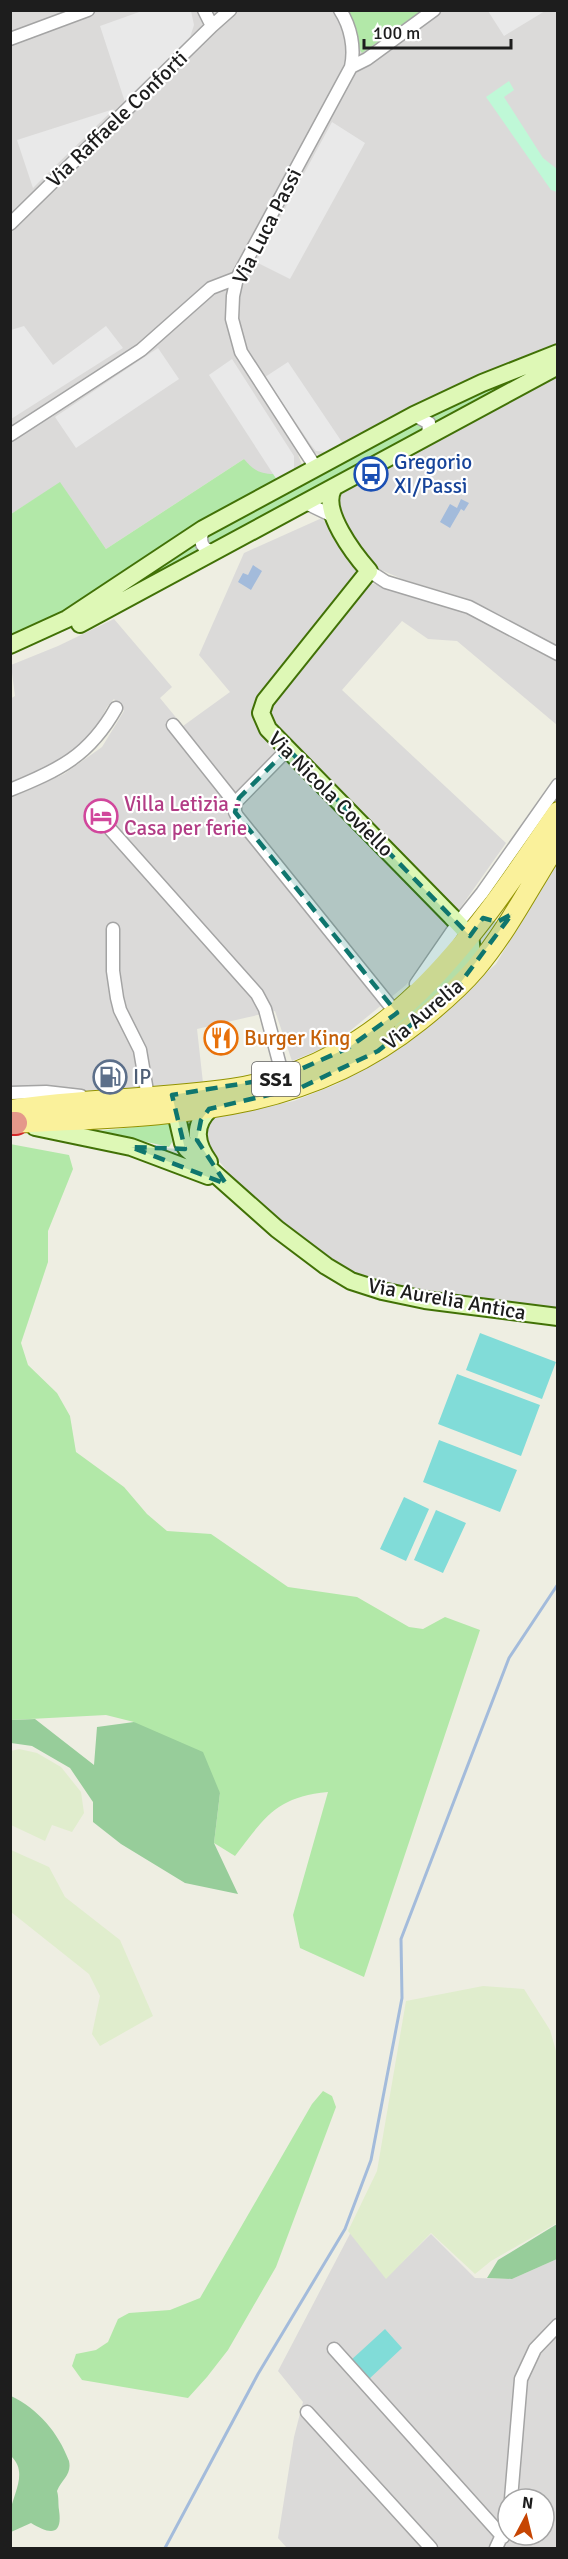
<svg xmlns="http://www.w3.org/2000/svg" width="568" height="2559" viewBox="0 0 568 2559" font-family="Signika,sans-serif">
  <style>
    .residential { fill: #dbdad9; fill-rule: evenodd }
    .farmland { fill: #e0edcd }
    .grass { fill: #b2e8a8 }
    .forest { fill: #97cd9a }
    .park { fill: #bff8d7 }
    .pitch { fill: #81dcd8 }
    .parking { fill: #e9e9e9 }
    .water { fill: #a3bbdb }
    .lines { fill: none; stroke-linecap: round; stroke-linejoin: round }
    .stream { stroke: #a3bbdb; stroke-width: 3 }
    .street-casing { stroke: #a4a4a4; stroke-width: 15 }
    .secondary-casing { stroke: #417106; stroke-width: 20 }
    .primary-casing { stroke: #929302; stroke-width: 22 }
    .highway-casing { stroke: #d52627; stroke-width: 26 }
    .street { stroke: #fff; stroke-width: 12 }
    .secondary { stroke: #def8b6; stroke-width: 16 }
    .primary { stroke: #faf19b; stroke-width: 20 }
    .highway { stroke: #e5988a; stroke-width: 22 }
    .marked { fill: #0f766e; fill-opacity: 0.2; stroke: #0f766e; stroke-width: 4.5; stroke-dasharray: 12 8; stroke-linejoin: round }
    .labels { text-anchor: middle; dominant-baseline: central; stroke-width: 4.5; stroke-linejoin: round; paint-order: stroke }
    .shield { fill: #fff; stroke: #616161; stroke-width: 1.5 }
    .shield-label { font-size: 20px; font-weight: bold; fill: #1d1d1d }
    .street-label { font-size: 21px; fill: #1d1d1d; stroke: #fff }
    .transit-label { font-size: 21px; fill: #164399; stroke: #fff; text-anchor: start }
    .hotel-label { font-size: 21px; fill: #b23c85; stroke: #fff; text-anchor: start }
    .food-label { font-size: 21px; fill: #c56008; stroke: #fff; text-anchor: start }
    .service-label { font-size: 21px; fill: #4e5e75; stroke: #fff; text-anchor: start }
  </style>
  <rect width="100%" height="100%" fill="#eeeee2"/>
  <path class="residential" d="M11,11H557V646L465,598L402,579L372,566L335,508L316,468L264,497L244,459L106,549L60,483L11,514ZM299,443L320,456L316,468L303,467L295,447Z
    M322,518L370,583L462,607L557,659V725L457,641L428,639L402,621L342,690L506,843L406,985L334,1044L292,1061L275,1011L197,1029L203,1083L98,1095L62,1088H11V798L64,774L102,747L124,711L114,699L107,707L91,738L67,758L11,782L10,699L15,696L11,665L58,646L114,619L172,687L160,698L183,726L230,692L199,655L244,553Z
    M557,861V1312L395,1289L339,1267L280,1223L235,1180L207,1147L204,1129L215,1113L255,1109L294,1101L337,1084L380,1059L430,1023L496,964Z
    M352,2230L389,2275L431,2234L475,2278L512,2279L557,2259V2548H287L278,2538L294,2437L303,2402L278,2371ZM508,2499H544V2535H508Z"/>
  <path class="farmland" d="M19,1749L37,1753L61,1767L81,1792L84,1813L72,1832L52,1825L45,1841L11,1825V1751Z
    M11,1850L49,1867L65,1897L120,1940L153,2016L100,2046L92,2034L100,1996L89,1974L11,1912Z
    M483,1986L524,1989L550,2030L558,2058L557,2223L491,2261L475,2274L431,2233L386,2279L348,2231L377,2171L406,2001Z"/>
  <path class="grass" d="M346,11H421L362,53C354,43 356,24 346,11Z
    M557,358L434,429L433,421L427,414Z
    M414,422L422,426L423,431L212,544L207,541V534Z
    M244,459C253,470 260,474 274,474L277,480L167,543L69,612L11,639V514L60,482L106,549Z
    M194,540L201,553L103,602Z
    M170,1123L172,1142L169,1147L99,1131Z
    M10,1144L69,1155L73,1169L48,1231V1262L21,1343L28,1365L57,1393L70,1416L76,1452L124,1487L147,1514L167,1531L211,1534L288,1587L357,1597L409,1627L423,1629L445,1617L480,1630L364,1977L300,1948L293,1915L328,1792C276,1797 265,1817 235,1856L214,1843L220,1793L134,1722L106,1715L11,1720Z
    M323,2091L332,2096L336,2107L276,2267L228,2350L207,2377L188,2398L82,2380L72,2366L76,2354L96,2350L108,2342L118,2319L129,2313L170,2310L200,2298L312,2104Z"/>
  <path class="forest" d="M35,1719L94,1765L97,1727L134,1722L203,1752L220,1793L214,1843L238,1894L185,1883L121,1844L93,1822V1802L70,1768L32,1746L11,1743V1720Z
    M557,2224V2259L512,2279L487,2278L498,2260Z
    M11,2396C38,2409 58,2432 69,2461C72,2475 62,2479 57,2491C59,2498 58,2503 59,2510C63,2537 49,2534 31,2523L11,2532C10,2526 9,2518 10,2512C14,2492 28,2472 11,2456Z"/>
  <path class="park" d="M509,81L514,90L504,97L543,158L557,169V192L551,190L486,97Z"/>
  <path class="pitch" d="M480,1333L556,1362L542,1399L466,1370Z
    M457,1374L540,1405L521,1456L438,1424Z
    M439,1440L517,1470L500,1512L423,1482Z
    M404,1497L429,1509L406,1561L380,1549Z
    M436,1510L466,1523L443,1573L414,1560Z
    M385,2329L402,2348L368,2380L350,2361Z"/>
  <path class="parking" d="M142,11H191L194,25L190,37L125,102L100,26Z
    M488,11H545L504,36Z
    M114,109L52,169L33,188L17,140Z
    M332,122L365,143L290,279L256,262Z
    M24,326L53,365L106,326L123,348L11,419V330Z
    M158,348L179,379L76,448L55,417Z
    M232,359L294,456V470L288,475L277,480L209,375Z
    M288,362L344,445L334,450L326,452L316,451L311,445L265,377Z"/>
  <path class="water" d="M461,499L469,503L464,511L461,509L450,528L440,522L450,504L457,508Z
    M253,565L262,571L251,590L238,582L243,573L248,575Z"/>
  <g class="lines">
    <path class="stream" d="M165,2548L258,2374L345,2229L371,2160L402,1998L401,1939L509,1658L558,1584"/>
    <g class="street-casing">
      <path id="street" d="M204,10L212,26L230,10
        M10,39L88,10
        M351,67L367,59L434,10
        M10,224L212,26
        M414,415L429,423L428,437
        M10,435L141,350L211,288L237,278
        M316,468L241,352L232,319L233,296L237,278L351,67C355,48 351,27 340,10
        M306,503L333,516
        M203,529C199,541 201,551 215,551
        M369,571L386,582L469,607L558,654
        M173,725L235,803V812L237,816L396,1013
        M10,790C59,770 89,756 116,708
        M235,803L288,749
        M111,830L257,994L265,1009L283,1077
        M113,929V971L117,998L120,1010L140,1050L148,1097
        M416,984L458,923L482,893L558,785
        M10,1093L46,1092L81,1096
        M334,2349L503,2537
        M307,2412L431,2548
        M511,2499L521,2379L535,2349L558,2325
        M496,2548L508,2522"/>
    </g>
    <g class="secondary-casing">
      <path id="secondary" d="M333,489C321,511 354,554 369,571L265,701L261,713L268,729L451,916C463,929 479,940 467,959L403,1026
        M80,624L558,366
        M10,645L67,619L203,529L414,415L482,383L558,353
        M173,1100L183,1143L187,1149L277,1229L326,1266L351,1281L382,1291L425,1300L558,1317
        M35,1127L131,1147L208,1176
        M209,1162C196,1144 192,1126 210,1109"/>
    </g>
    <g class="primary-casing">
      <path id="primary" d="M10,1110C84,1098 159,1100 232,1089C392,1063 474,936 558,812
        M16,1123C163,1114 298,1118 419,1021C439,1005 459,988 476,968C508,930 531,884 558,842"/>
    </g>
    <g class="highway-casing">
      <path id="highway" d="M10,1123H16"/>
    </g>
    <use href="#street" class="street"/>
    <use href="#secondary" class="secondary"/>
    <use href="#primary" class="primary"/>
    <use href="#highway" class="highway"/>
  </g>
  <path class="marked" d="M288,749L470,936L483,918L497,922L512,914L455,990L378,1051L302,1087L209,1109L201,1120L197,1140L226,1184L131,1147L185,1149L172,1095L283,1077L348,1048L397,1013L235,812L239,798Z"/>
  <defs>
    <g id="bus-ring" transform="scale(1.725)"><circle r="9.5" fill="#fff" stroke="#1a4fb4" stroke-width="1.5"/><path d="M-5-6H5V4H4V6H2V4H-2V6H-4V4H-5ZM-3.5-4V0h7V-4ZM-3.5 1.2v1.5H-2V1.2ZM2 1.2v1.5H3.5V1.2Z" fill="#1a4fb4"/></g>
    <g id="hotel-ring" transform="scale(1.725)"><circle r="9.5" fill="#fff" stroke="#d1479c" stroke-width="1.5"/><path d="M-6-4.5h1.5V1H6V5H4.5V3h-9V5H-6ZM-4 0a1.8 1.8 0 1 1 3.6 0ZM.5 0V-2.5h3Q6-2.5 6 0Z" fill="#d1479c"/></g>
    <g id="restaurant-ring" transform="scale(1.725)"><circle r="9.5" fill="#fff" stroke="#e8710a" stroke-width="1.5"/><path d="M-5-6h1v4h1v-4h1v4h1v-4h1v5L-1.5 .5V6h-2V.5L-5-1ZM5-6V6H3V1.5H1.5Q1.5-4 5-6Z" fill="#e8710a"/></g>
    <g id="fuel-ring" transform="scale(1.725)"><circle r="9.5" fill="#fff" stroke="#5c6f8a" stroke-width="1.5"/><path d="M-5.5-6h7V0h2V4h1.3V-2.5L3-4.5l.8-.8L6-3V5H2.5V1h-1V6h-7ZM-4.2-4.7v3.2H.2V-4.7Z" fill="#5c6f8a"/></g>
  </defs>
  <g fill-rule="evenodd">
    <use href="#bus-ring" x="371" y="474"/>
    <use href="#hotel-ring" x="101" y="816"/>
    <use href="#restaurant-ring" x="221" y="1038"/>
    <use href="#fuel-ring" x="110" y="1077"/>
  </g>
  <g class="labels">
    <rect class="shield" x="252" y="1062" width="48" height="34" rx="4.5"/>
    <g class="shield-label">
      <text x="276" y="1079">SS1</text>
    </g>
    <g class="street-label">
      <text transform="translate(117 119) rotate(-44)">Via Raffaele Conforti</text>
      <text transform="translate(267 226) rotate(-63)">Via Luca Passi</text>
      <text transform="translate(331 794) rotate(45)">Via Nicola Coviello</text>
      <text transform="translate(423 1014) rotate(-40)">Via Aurelia</text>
      <text transform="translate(447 1299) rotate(10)">Via Aurelia Antica</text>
    </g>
    <g class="transit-label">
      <text x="394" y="462">Gregorio<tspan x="394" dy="24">XI/Passi</tspan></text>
    </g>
    <g class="hotel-label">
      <text x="124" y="804">Villa Letizia -<tspan x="124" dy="24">Casa per ferie</tspan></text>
    </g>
    <g class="food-label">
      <text x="244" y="1038">Burger King</text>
    </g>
    <g class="service-label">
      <text x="133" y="1077">IP</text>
    </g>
  </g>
  <rect width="568" height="2559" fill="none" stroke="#1d1d1d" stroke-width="24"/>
  <g transform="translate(526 2517) rotate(7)"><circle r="28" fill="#ffffff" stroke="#a5a5a5" stroke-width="1.5"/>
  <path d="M0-4.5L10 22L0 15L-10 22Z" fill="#c64503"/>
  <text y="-9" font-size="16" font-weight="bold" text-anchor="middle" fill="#1d1d1d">N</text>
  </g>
  <path d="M364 39v9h147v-9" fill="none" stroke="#1d1d1d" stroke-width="3"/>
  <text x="373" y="39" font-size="18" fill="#1d1d1d" stroke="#ffffff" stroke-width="4.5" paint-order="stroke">100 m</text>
</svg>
